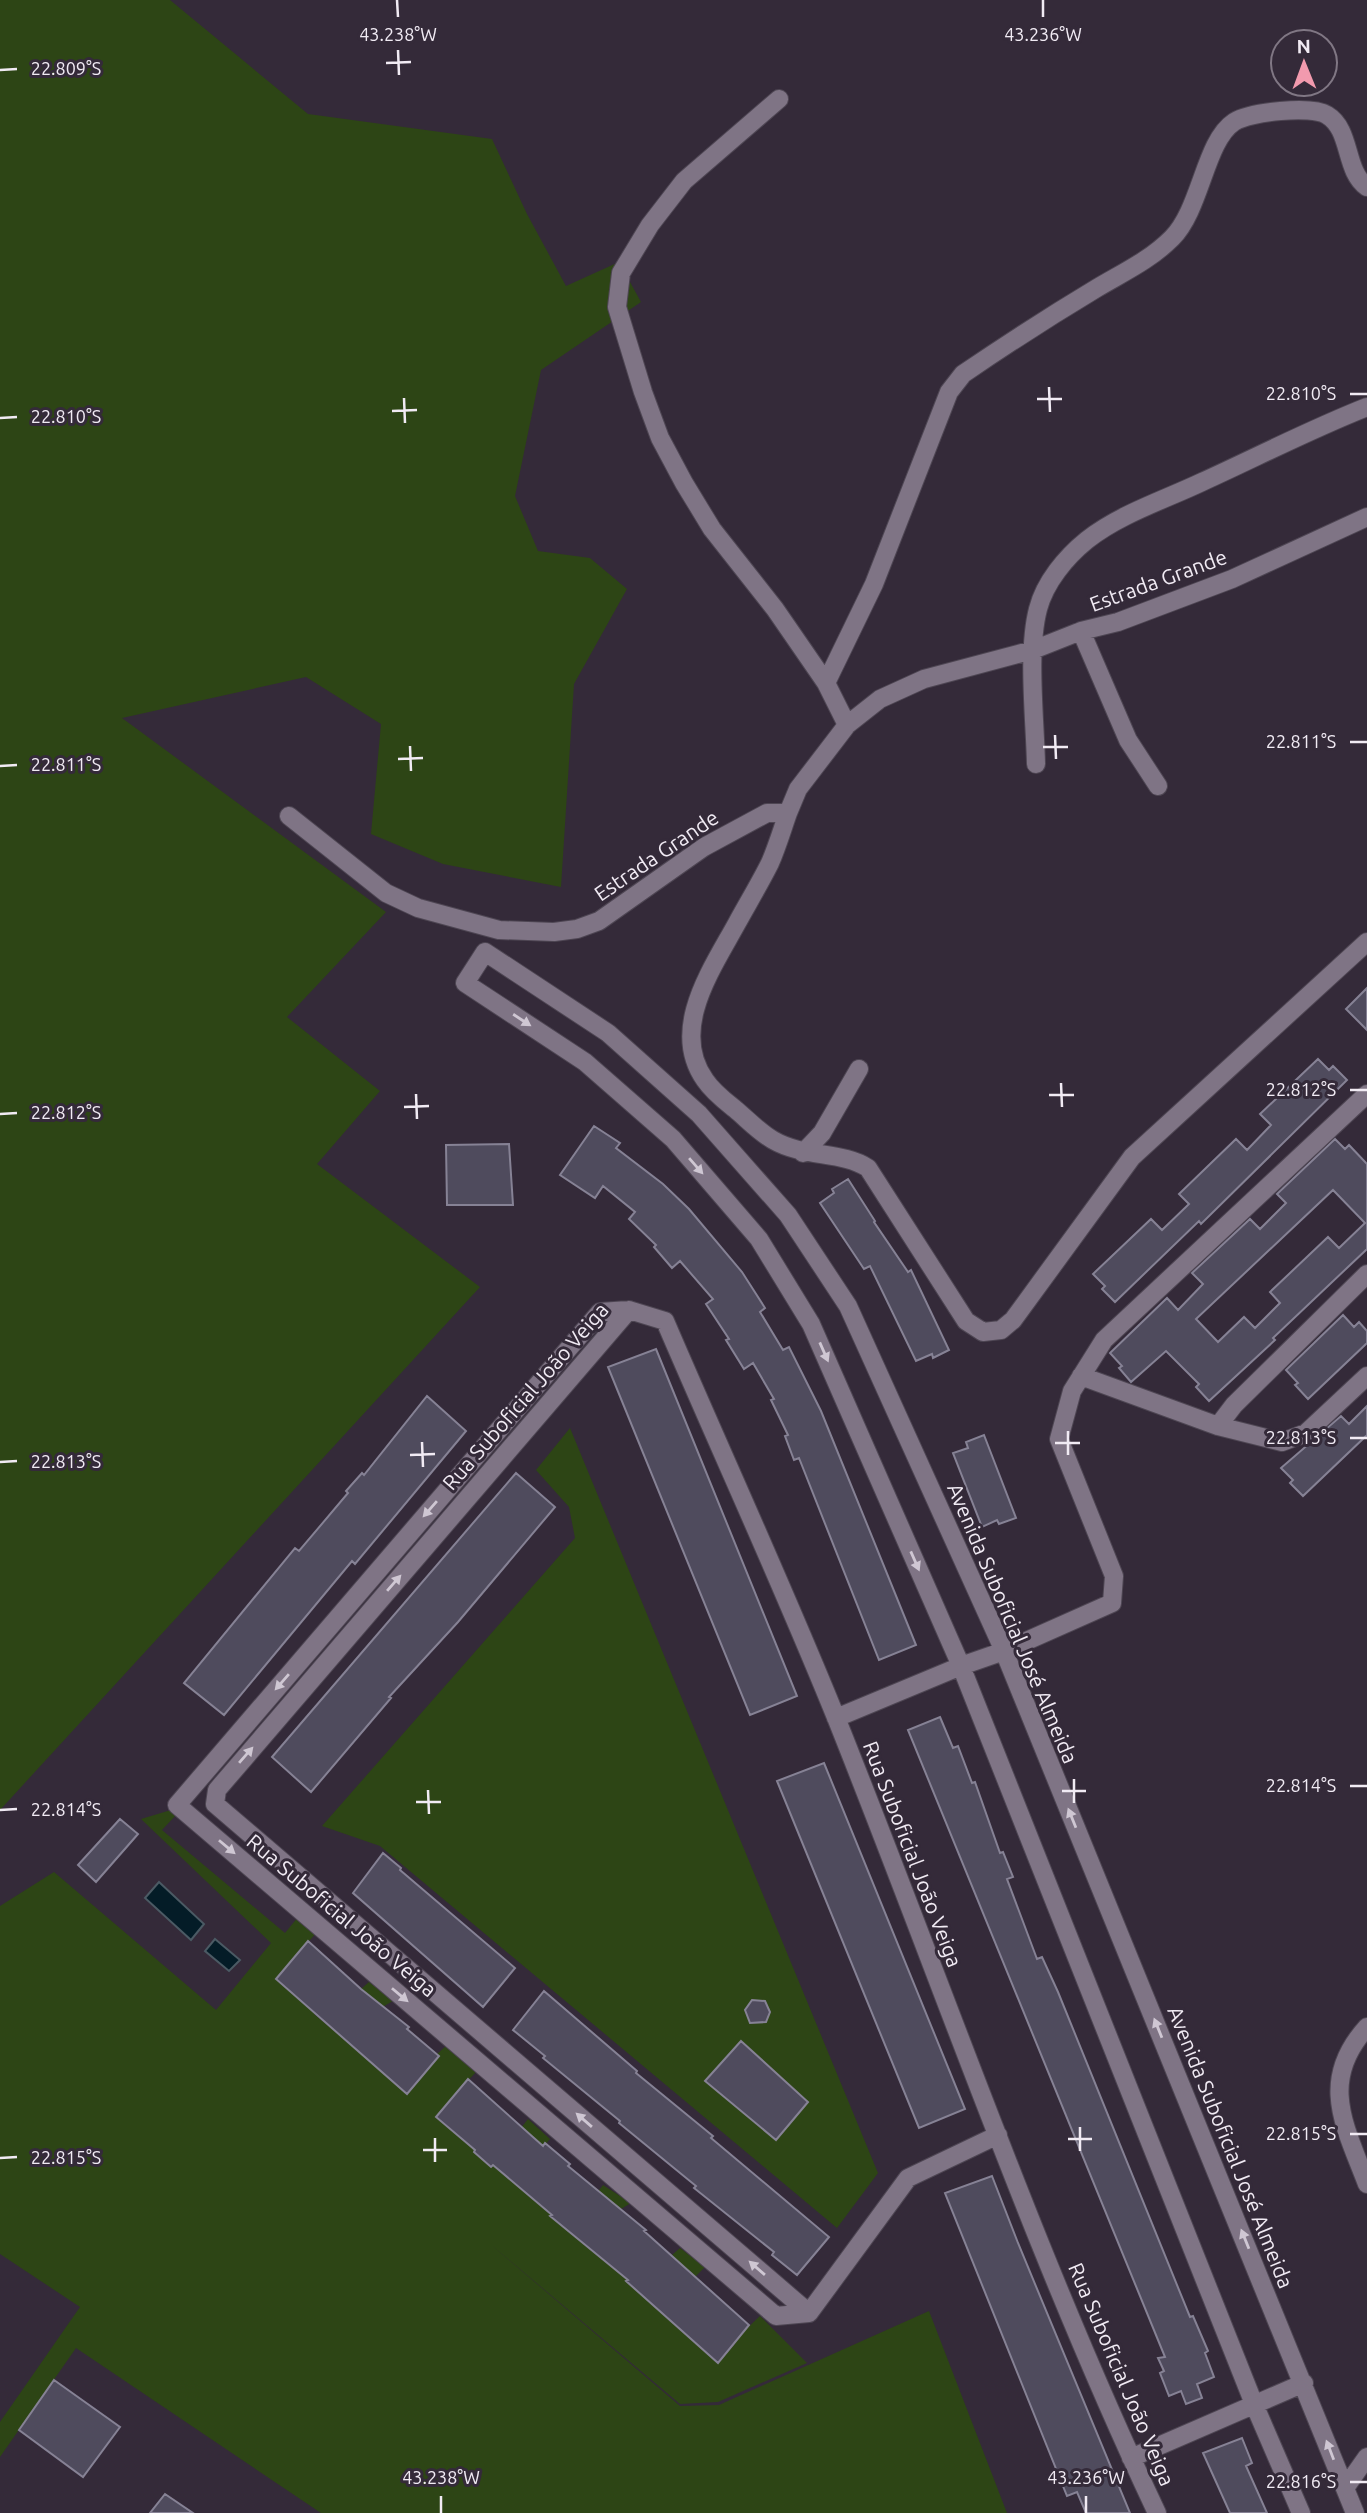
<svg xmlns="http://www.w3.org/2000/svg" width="1367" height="2513" viewBox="0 0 1367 2513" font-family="Ubuntu,sans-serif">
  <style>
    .green { fill: #2d4515 }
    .water { fill: #041c27; stroke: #4b5a64; stroke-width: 2 }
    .building { fill: #4f4b5d; stroke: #868295; stroke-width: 2; fill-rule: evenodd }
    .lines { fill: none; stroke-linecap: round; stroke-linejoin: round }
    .minor-casing { stroke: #4e4653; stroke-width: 20 }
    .minor { stroke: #7f7485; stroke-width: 18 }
    .oneway { fill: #cfc7d3 }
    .ticks { fill: none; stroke: #f1ebf4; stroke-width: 2.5 }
    .labels { text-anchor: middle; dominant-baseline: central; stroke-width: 6; stroke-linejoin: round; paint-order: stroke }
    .street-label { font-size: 21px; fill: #f1ebf4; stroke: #342a39 }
    .ticks-label { font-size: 18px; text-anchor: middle; fill: #f1ebf4; stroke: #342a39; stroke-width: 6; stroke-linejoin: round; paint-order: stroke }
  </style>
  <rect width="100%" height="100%" fill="#342a39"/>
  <path class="green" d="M0,0H170L308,114L492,139L527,214L566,286L619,262L641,302L541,370L515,496L538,551L590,558L627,589L574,684L561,887L443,864L371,834L381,724L306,677L122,718L386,912L287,1017L380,1091L317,1164L480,1287L0,1810Z
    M570,1428L878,2173L837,2228L380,1846L322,1826L575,1538L569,1507L536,1470Z
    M171,1810L177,1814L162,1830L285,1933L298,1917L317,1932L276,1979L293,1994L322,2004L314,2014L332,2029L361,1989L369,1982L393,2001L384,2006L373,2019L390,2080L408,2094L424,2074L416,2068L439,2056L437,2054L446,2046L477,2071L457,2092L458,2103L451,2099L436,2117L480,2140L474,2152L491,2166L528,2119L550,2139L513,2182L530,2196L559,2206L550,2216L568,2231L603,2185L631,2203L621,2209L610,2222L635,2272L627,2282L644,2296L675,2258L672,2255L680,2248L705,2267L684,2288L709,2338L701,2348L718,2363L735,2344L727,2336L740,2335L760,2316L807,2363L718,2402L680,2404L489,2243L680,2406L719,2405L929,2311L1007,2513H321L76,2348L0,2457V2422L80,2307L0,2254V1906L54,1872L216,2010L271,1943L141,1819Z"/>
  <path class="water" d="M159,1882L204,1924L191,1940L145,1898Z
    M215,1939L240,1960L229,1971L205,1951Z"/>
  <path class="building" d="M1367,988V1030L1346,1009Z
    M1318,1059L1329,1070L1333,1066L1347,1080L1201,1224L1199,1221L1115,1302L1102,1289L1105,1286L1093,1274L1151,1219L1162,1230L1189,1204L1179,1194L1236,1139L1247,1150L1271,1125L1260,1114Z
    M594,1126L620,1143L616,1148L663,1184L689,1209L742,1272L765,1308L760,1312L783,1350L789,1347L821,1411L916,1645L879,1660L799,1458L794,1460L785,1436L788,1435L771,1400L774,1399L753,1363L744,1369L726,1340L729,1339L706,1304L713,1299L680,1261L672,1268L654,1247L656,1245L629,1219L635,1212L603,1186L595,1198L560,1175Z
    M1335,1139L1345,1149L1349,1145L1367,1164V1249L1273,1338L1275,1340L1209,1401L1196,1387L1199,1384L1166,1351L1131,1382L1119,1368L1122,1366L1110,1353L1167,1298L1178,1310L1203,1284L1192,1273L1250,1219L1260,1229L1286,1203L1277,1194ZM1333,1190L1365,1223L1339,1248L1328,1237L1270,1292L1280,1303L1255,1328L1244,1317L1218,1342L1196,1319Z
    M509,1144L513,1205H447L446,1145Z
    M848,1179L875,1221L874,1222L908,1272L911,1270L949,1350L933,1358L932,1354L916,1361L870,1266L864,1269L820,1203L834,1193L832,1189Z
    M1343,1315L1354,1327L1359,1322L1367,1331V1343L1308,1399L1295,1385L1298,1383L1286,1370Z
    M656,1349L797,1696L750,1715L608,1367Z
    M427,1396L466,1431L355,1564L352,1561L224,1715L184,1683L295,1548L299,1551L348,1493L346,1491L362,1473L364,1475Z
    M1367,1406V1435L1303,1496L1290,1483L1293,1480L1281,1468L1341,1416L1349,1424Z
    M984,1435L1016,1518L999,1524L997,1520L982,1527L953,1453L968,1448L966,1442Z
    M516,1473L555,1507L458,1622L389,1697L391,1698L311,1792L272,1757Z
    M940,1717L953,1748L958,1746L972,1783L975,1782L1000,1853L1003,1852L1013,1877L1007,1879L1037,1959L1042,1957L1058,1992L1190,2317L1193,2316L1208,2351L1205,2353L1214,2377L1197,2384L1202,2398L1186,2404L1181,2391L1169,2396L1160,2373L1164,2371L1158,2358L1165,2357L908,1730Z
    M824,1763L965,2109L919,2128L777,1781Z
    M120,1819L138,1834L96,1882L78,1865Z
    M383,1853L401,1868L400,1870L515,1968L483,2007L353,1893Z
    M308,1941L361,1989L409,2027L407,2029L439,2056L407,2094L276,1979Z
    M544,1991L637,2071L636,2073L713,2136L711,2138L829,2237L797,2275L772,2255L774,2252L694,2188L696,2186L619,2123L620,2121L543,2058L545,2056L513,2030Z
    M752,2000L765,2001L770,2012L766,2022L750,2023L745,2010Z
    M741,2041L808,2102L776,2140L705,2081Z
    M468,2079L543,2146L545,2143L570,2164L568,2166L646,2230L644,2231L749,2325L718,2363L626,2281L628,2280L550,2216L552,2215L493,2165L491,2167L474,2152L475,2150L436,2117Z
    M992,2176L1018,2243L1130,2513H1086L1077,2492L1067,2496L945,2193Z
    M54,2380L120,2427L83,2477L19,2430Z
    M1242,2438L1252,2463L1246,2466L1267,2513H1230L1203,2453Z
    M165,2494L193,2513H150Z"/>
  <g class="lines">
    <g class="minor-casing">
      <path id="minor" d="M779,99L684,181L650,225L621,273L617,307L643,392L660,438L684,483L712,529L775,609L826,683L847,725
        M1081,631L1128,740L1158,786
        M826,683L874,584L949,392L963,374C1007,344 1052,315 1097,288C1124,272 1150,260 1172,238C1201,209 1205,141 1234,122C1250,112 1311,105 1327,115C1352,130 1344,171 1367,187
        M1036,764C1035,719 1027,651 1038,609C1045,582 1066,557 1087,540C1120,514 1164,500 1202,482C1257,457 1311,429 1367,407
        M788,813C782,830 777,847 770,863C760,883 748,903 737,923C712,969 669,1029 705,1080C713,1092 725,1101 735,1109C747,1119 759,1132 773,1140C804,1158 842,1151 868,1168L966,1321L983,1332L1001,1330L1013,1320L1132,1157L1367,942
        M289,816L386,893L418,908L499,930L554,932L577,929L599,921L704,847L767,813H788L798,789L847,725L880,699L924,679L1033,650L1081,631L1118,622L1232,579L1367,517
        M803,1153L822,1133L859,1069
        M629,1310L217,1790L215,1804L809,2313
        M1081,1376L1218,1426L1282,1442L1306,1433L1367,1376
        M1218,1426L1234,1405L1367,1274
        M836,1718L961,1666L1004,1651L1112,1603L1114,1576L1059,1439L1072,1391L1104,1340L1367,1094
        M1367,2027C1318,2081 1345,2126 1367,2184
        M998,2135L908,2178L809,2313L776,2316L177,1805L600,1312L629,1310L665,1321C722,1454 783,1586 837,1720C943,1985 1035,2255 1157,2513
        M1131,2458L1304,2383
        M1345,2488L1367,2457
        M1301,2513L1254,2404L961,1666L811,1324L759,1239L673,1139L585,1062L465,983L485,952L608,1033L699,1114L788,1215L848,1306L1004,1651L1355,2513"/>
    </g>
    <use href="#minor" class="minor"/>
  </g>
  <defs><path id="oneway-solid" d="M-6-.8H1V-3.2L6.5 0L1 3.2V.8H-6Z" transform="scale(1.75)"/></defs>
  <g class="oneway">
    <use href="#oneway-solid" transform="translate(522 1020) rotate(33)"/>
    <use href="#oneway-solid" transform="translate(696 1166) rotate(49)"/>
    <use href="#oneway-solid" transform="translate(824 1352) rotate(66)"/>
    <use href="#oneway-solid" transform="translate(430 1509) rotate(131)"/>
    <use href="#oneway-solid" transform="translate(915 1561) rotate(66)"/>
    <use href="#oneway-solid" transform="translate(394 1583) rotate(-49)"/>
    <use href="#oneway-solid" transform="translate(282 1682) rotate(131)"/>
    <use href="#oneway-solid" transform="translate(246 1755) rotate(-49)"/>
    <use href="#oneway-solid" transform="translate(1072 1818) rotate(-112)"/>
    <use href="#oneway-solid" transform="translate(227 1847) rotate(40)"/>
    <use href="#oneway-solid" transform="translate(400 1995) rotate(40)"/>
    <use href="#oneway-solid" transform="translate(1158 2028) rotate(-112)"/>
    <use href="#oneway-solid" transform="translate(584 2120) rotate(-139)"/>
    <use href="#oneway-solid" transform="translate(1245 2239) rotate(-112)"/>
    <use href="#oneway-solid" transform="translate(757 2268) rotate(-139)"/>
    <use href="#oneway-solid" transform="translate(1330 2450) rotate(-111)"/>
  </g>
  <path class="ticks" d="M397,0L398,17M1043,0V17M398,50L399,75M386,63L411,62M0,70L17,69M1049,387L1050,412M1350,394H1367M404,398L405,423M1037,399H1062M392,411L417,410M0,418L17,417M1055,735L1056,759M1350,742H1367M410,746L411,771M1043,747H1068M398,759L423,758M0,766L17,765M1061,1083L1062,1107M1350,1090H1367M416,1094L417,1119M1049,1095H1074M404,1107L429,1106M0,1114L17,1113M1068,1431V1455M1350,1438H1367M422,1442L423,1467M1055,1443H1080M410,1455L435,1454M0,1462L17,1461M1074,1779V1803M1350,1786H1367M428,1790L429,1814M1062,1791H1086M416,1802H441M0,1810L17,1809M1080,2127V2151M1350,2134H1367M435,2138V2162M1068,2139H1092M423,2150H447M0,2158L17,2157M1350,2482H1367M441,2496V2513M1086,2496V2513"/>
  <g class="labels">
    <g class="street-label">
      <text transform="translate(1158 580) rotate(-20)">Estrada Grande</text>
      <text transform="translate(656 855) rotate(-34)">Estrada Grande</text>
      <text transform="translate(525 1396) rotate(-49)">Rua Suboficial João Veiga</text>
      <text transform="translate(1013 1623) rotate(67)">Avenida Suboficial José Almeida</text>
      <text transform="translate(913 1854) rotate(69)">Rua Suboficial João Veiga</text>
      <text transform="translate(342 1915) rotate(40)">Rua Suboficial João Veiga</text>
      <text transform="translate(1231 2147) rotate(68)">Avenida Suboficial José Almeida</text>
      <text transform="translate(1122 2374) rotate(67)">Rua Suboficial João Veiga</text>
    </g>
  </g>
  <g class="ticks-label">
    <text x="398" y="41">43.238°W</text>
    <text x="1043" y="41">43.236°W</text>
    <text x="66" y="75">22.809°S</text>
    <text x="1301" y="400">22.810°S</text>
    <text x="66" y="423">22.810°S</text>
    <text x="1301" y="748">22.811°S</text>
    <text x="66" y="771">22.811°S</text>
    <text x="1301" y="1096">22.812°S</text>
    <text x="66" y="1119">22.812°S</text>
    <text x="1301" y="1444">22.813°S</text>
    <text x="66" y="1468">22.813°S</text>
    <text x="1301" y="1792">22.814°S</text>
    <text x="66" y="1816">22.814°S</text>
    <text x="1301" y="2140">22.815°S</text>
    <text x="66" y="2164">22.815°S</text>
    <text x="441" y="2484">43.238°W</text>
    <text x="1086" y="2484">43.236°W</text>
    <text x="1301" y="2488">22.816°S</text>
  </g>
  <g transform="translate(1304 63) rotate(359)"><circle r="33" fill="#342a39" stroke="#807784" stroke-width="2"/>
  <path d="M0-5L12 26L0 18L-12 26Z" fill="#f29aae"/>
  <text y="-10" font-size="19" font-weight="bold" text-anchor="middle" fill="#f1ebf4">N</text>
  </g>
</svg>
